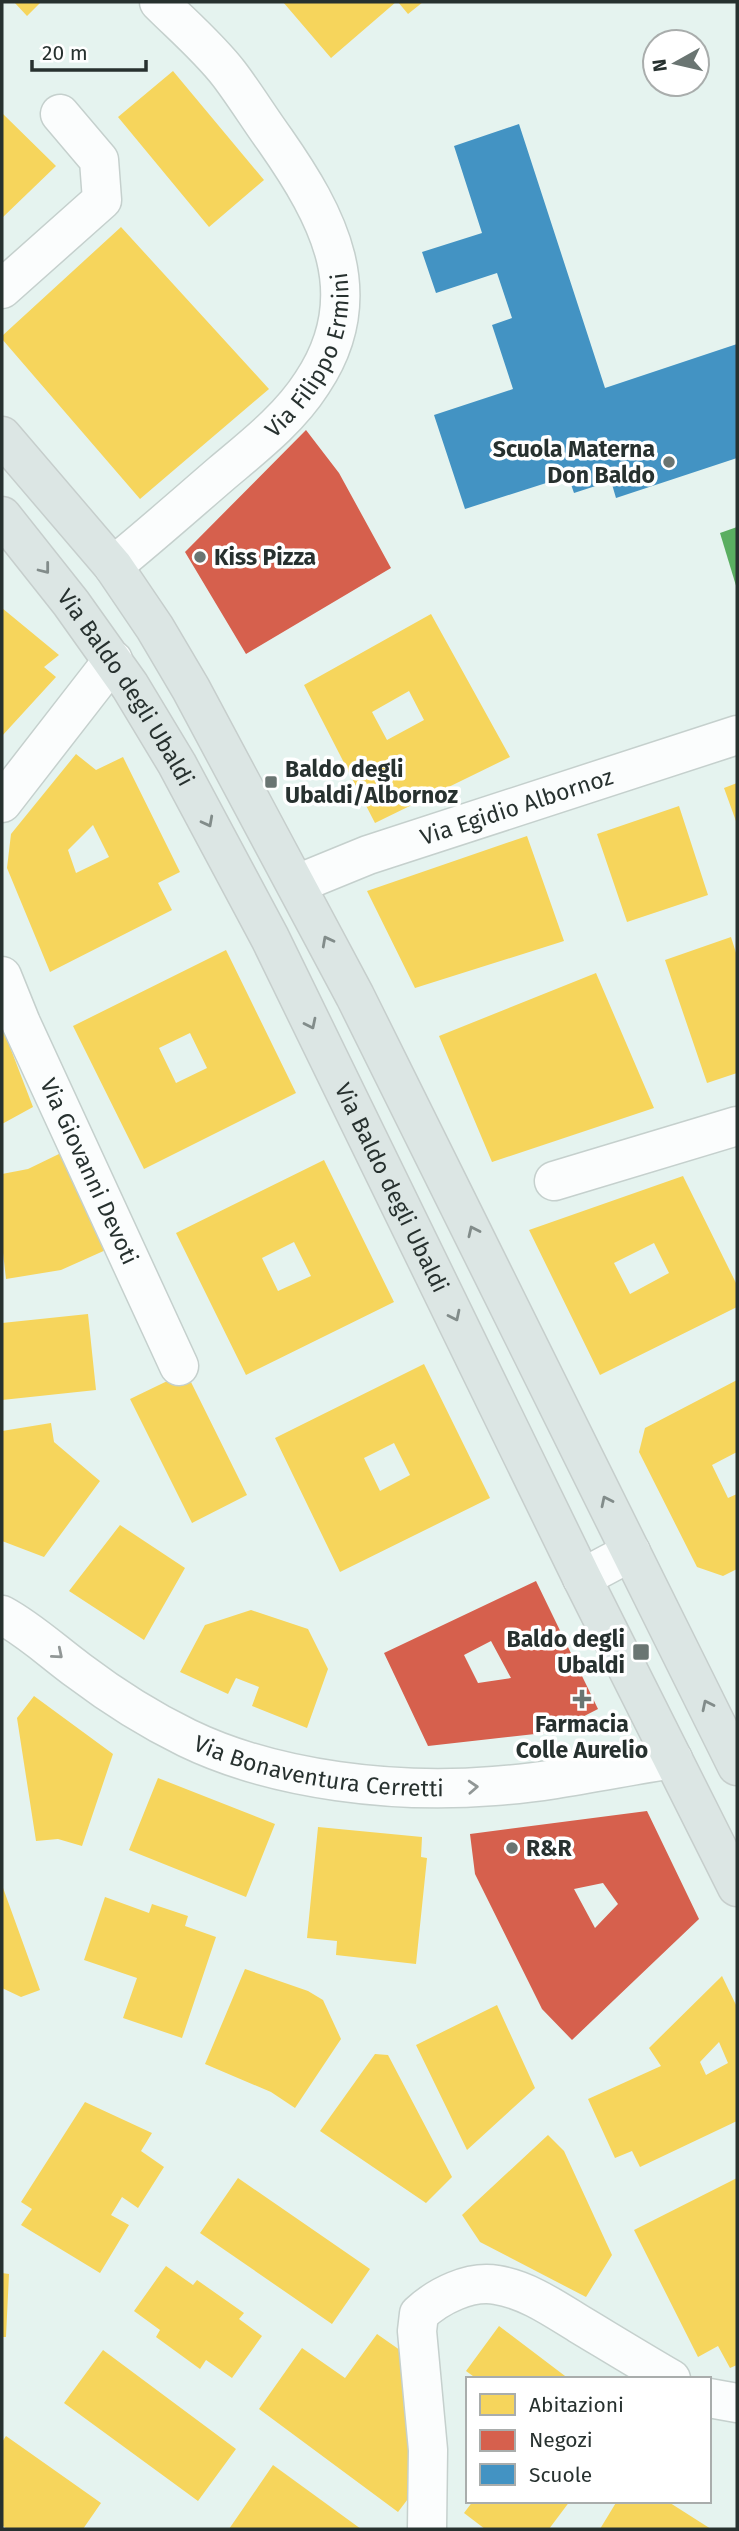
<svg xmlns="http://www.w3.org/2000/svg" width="739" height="2531" viewBox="0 0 739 2531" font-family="'Fira Sans',sans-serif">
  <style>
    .homes { fill: #f6d55c; fill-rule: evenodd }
    .shops { fill: #d6604d; fill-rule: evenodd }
    .schools { fill: #4393c3 }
    .public { fill: #5aae61 }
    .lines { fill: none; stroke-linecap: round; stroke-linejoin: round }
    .minor-casing { stroke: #c5d0cd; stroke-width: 41 }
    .major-casing { stroke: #c6cecc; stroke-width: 41 }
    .minor { stroke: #fbfdfd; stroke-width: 38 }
    .major { stroke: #dce6e4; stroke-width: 38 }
    .oneway { stroke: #828c8a }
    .oneway2 { stroke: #919796 }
    .poi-dot { fill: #6a7572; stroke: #fff; stroke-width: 2.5 }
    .labels { text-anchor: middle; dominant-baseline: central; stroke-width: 7; stroke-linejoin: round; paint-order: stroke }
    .street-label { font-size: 23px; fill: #27312f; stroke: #fff }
    .poi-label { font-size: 23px; font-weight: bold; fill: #27312f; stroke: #fff; text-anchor: start }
  </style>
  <rect width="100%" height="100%" fill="#e5f3ef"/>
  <path class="homes" d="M14,2H41L27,16Z
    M283,2H396L331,58Z
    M398,2H423L408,14Z
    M173,71L264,180L209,227L118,117Z
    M2,113L56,166L2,218Z
    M121,227L269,389L140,499L2,339V336Z
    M2,608L59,655L44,667L56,677L2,736Z
    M431,614L510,757L375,823L304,685ZM409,691L424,720L387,740L372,712Z
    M76,754L96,770L123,757L180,872L158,883L172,910L50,972L7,868L11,834ZM93,825L109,857L76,873L68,850Z
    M737,783V824L724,788Z
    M679,806L708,895L627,922L597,834Z
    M527,836L564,941L415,988L367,891Z
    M731,937L737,956V1073L707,1083L665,960Z
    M226,950L296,1093L144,1169L73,1026ZM190,1033L207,1068L176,1083L159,1048Z
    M596,973L654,1108L492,1162L439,1036Z
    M2,1026L33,1107L2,1124Z
    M61,1153L108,1249L61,1270L6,1279L2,1244V1174L28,1169Z
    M324,1160L394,1302L246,1375L176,1233ZM294,1242L311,1276L278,1291L262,1258Z
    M683,1176L737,1285V1307L600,1375L529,1230ZM654,1243L669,1273L630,1294L614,1263Z
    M88,1314L96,1390L2,1400V1323Z
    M424,1364L490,1498L340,1572L275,1438ZM394,1443L410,1475L380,1491L364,1458Z
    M186,1372L247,1495L192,1523L130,1399Z
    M737,1380V1452L712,1465L728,1498L737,1494V1569L723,1576L697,1567L639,1452L645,1428Z
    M51,1423L54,1442L100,1481L44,1557L2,1541V1431Z
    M120,1525L185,1568L144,1640L69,1591Z
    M251,1610L308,1629L328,1669L307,1728L252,1706L259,1687L236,1678L228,1694L180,1672L205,1625Z
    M34,1696L113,1754L82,1846L58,1839L36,1841L17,1718Z
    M158,1778L275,1824L246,1897L129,1850Z
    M318,1827L422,1837L421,1857L427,1858L416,1964L336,1955L337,1941L307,1938Z
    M2,1885L40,1990L21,1997L2,1988Z
    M105,1897L149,1913L152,1904L188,1916L185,1926L216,1937L182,2038L123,2018L137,1978L84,1960Z
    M245,1969L308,1991L323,2000L341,2039L295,2108L271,2092L205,2064Z
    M722,1976L737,2007V2121L640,2167L632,2151L615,2158L588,2099L661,2066L649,2048ZM719,2042L728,2063L706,2075L700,2062Z
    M497,2005L535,2088L467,2150L416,2045Z
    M375,2054L388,2055L452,2177L426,2203L320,2131Z
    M85,2102L152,2133L141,2151L164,2167L138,2208L122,2197L111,2215L129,2225L100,2273L21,2225L32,2209L21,2202Z
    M548,2135L564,2151L612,2255L586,2297L480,2242L462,2215Z
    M238,2178L370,2269L332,2324L200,2233Z
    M737,2178V2365L730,2368L718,2346L698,2357L634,2230Z
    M166,2266L193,2285L197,2280L244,2313L239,2319L262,2336L232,2378L206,2360L200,2369L156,2337L160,2330L134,2311Z
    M2,2273L9,2274L6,2337H2Z
    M499,2326L569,2379H477L466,2371Z
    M377,2334L407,2355L417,2487L398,2512L259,2409L302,2348L345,2378Z
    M103,2350L236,2449L198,2501L64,2403Z
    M6,2436L101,2503L83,2529H7L2,2525V2442Z
    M273,2465L361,2529H229Z
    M473,2501H570L549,2529H485L464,2513Z
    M617,2501H667L711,2529H600Z"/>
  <path class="shops" d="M306,430L339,473L391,568L246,654L185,552Z
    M536,1581L598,1709L553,1732L428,1746L384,1653ZM491,1641L511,1678L478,1683L464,1655Z
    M647,1811L699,1919L572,2040L542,2009L475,1874L470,1834ZM603,1883L618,1904L595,1928L574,1889Z"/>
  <path class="schools" d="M519,124L605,388L737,344V458L616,498L611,481L574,493L568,476L465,509L434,415L513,389L492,325L512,318L497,273L436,293L422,252L482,233L454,146Z"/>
  <path class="public" d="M737,527V589L720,533Z"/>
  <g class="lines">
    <g class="minor-casing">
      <g id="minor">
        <path d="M2,289L102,200L99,160L60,114"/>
        <path id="s1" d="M113,566C150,536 186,504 222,473C254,446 289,419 312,383C371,295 328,216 275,140C259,118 245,95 229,74C209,48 182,25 159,2"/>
        <path d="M2,803L113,660"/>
        <path id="s2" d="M297,884L368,855L737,735"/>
        <path id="s3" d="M2,976L21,1023L179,1366"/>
        <path d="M554,1181L737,1126"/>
        <path d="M582,1578L631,1552"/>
        <path id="s4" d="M2,1615C30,1630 53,1652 79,1671C112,1696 150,1720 187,1738C276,1781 397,1794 494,1786C554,1782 614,1768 673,1759"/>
        <path d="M709,2398L737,2403"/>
        <path d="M427,2529L428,2450L417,2331L419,2314C438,2296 470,2280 497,2285C527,2290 553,2308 579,2324C609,2342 640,2361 671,2379"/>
      </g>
    </g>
    <g class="major-casing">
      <g id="major">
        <path d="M2,436L113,566L155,628L191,689L355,996L737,1766"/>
        <path id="s5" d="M2,516L71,603L130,686L177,764L270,938L582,1578L737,1887"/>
      </g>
    </g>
    <use href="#minor" class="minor"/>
    <use href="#major" class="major"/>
  </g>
  <defs><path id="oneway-chevron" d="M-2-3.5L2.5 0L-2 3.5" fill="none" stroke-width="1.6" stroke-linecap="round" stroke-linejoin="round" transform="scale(1.75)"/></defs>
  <g class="oneway">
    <use href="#oneway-chevron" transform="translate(45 569) rotate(52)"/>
    <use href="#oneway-chevron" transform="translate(208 822) rotate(62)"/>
    <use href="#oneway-chevron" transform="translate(327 941) rotate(-118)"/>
    <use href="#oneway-chevron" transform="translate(311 1024) rotate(64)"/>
    <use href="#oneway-chevron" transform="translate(473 1231) rotate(-115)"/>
    <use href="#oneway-chevron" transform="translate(455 1316) rotate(64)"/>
    <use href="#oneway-chevron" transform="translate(606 1501) rotate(-116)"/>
    <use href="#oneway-chevron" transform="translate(707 1705) rotate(-116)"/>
  </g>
  <g class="oneway2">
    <use href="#oneway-chevron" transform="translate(58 1654) rotate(40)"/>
    <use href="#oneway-chevron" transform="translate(473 1787) rotate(-3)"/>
  </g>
  <g class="poi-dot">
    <circle cx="669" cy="462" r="7"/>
    <circle cx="200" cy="557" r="7"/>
    <rect x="264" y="775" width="14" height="14" rx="3.5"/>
    <rect x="632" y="1643" width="18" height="18" rx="3.5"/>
    <path d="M578.5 1688.5h7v7h7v7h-7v7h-7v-7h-7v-7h7z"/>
    <circle cx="512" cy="1848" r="7"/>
  </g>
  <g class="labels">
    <g class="street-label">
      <text stroke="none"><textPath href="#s1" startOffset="296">Via Filippo Ermini</textPath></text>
      <text stroke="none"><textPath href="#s5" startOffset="212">Via Baldo degli Ubaldi</textPath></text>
      <text stroke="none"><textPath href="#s2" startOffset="233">Via Egidio Albornoz</textPath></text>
      <text stroke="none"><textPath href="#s3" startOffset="214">Via Giovanni Devoti</textPath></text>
      <text stroke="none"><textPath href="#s5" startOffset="779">Via Baldo degli Ubaldi</textPath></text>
      <text stroke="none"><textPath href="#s4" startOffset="359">Via Bonaventura Cerretti</textPath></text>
    </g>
    <g class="poi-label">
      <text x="655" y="449" text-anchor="end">Scuola Materna<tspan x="655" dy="26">Don Baldo</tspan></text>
      <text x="214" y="557">Kiss Pizza</text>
      <text x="285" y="769">Baldo degli<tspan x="285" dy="26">Ubaldi/Albornoz</tspan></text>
      <text x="625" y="1639" text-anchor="end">Baldo degli<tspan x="625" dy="26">Ubaldi</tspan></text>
      <text x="582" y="1724" text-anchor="middle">Farmacia<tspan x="582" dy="26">Colle Aurelio</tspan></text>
      <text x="526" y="1848">R&amp;R</text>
    </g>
  </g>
  <rect width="739" height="2531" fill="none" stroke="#27312f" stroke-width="7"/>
  <rect x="466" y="2377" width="245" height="126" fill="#ffffff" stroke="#a9adac" stroke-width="2"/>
  <rect x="480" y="2394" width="35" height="21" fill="#f6d55c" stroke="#a9adac" stroke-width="2"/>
  <text x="529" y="2412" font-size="21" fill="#27312f">Abitazioni</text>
  <rect x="480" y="2430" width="35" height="21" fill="#d6604d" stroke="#a9adac" stroke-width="2"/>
  <text x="529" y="2447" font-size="21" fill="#27312f">Negozi</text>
  <rect x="480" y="2464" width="35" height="21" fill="#4393c3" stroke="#a9adac" stroke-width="2"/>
  <text x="529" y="2482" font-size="21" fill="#27312f">Scuole</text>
  <g transform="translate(676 63) rotate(262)"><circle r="33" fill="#ffffff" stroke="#a9adac" stroke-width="2"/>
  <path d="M0-5L12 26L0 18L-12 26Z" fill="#6a7572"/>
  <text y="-10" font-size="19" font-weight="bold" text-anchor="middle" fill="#27312f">N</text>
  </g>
  <path d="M32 60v10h114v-10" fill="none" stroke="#27312f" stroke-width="3.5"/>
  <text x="42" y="60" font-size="21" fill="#27312f" stroke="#ffffff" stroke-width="5" paint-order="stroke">20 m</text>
</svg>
